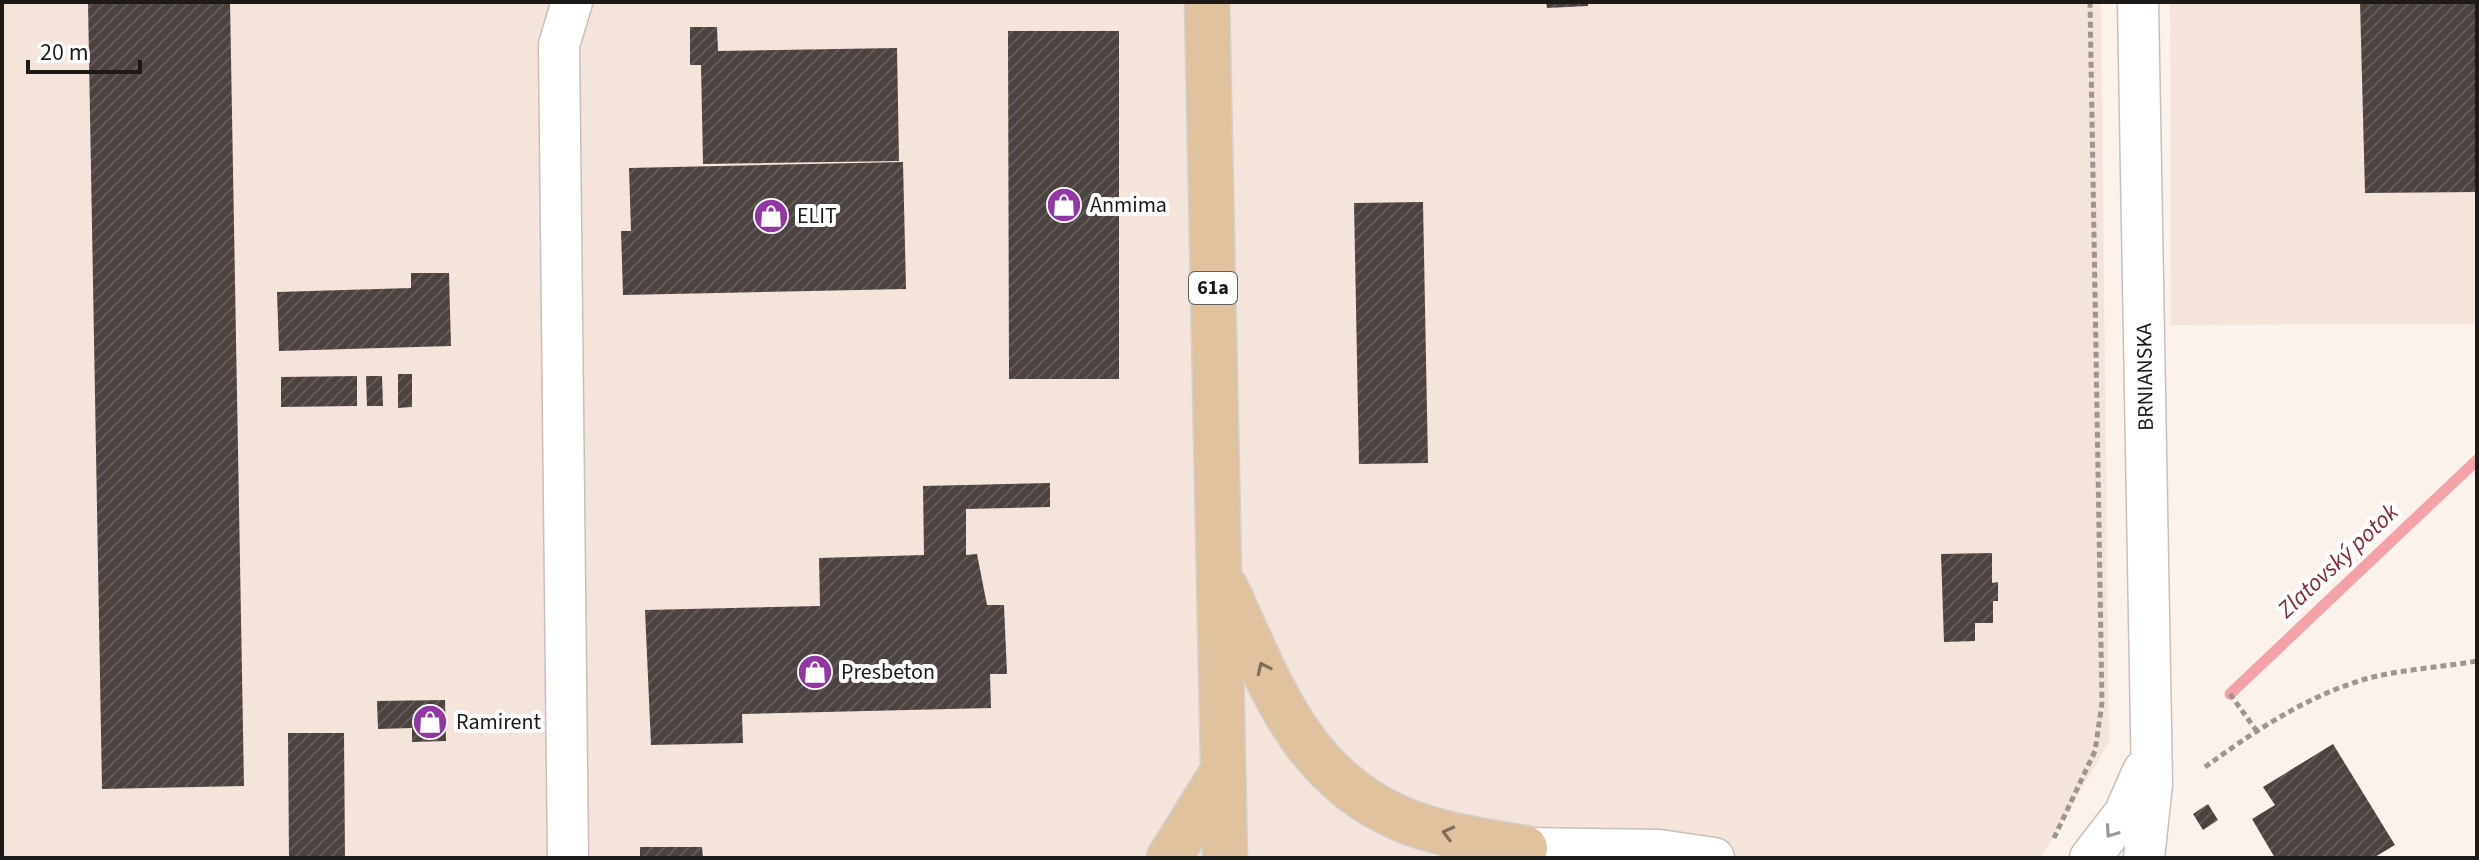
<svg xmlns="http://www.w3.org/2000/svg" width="2479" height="860" viewBox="0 0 2479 860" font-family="'Source Sans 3',sans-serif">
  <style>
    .built { fill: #f5e4da }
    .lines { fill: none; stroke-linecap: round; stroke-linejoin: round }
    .stream { stroke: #f3a3a8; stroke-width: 11 }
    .building { fill: url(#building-hatch) }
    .minor-casing { stroke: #c8bfba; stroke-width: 43 }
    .major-casing { stroke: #d2d1d1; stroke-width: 47 }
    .path { stroke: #9c9591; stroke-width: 5; stroke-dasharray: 6 4; stroke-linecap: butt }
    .minor { stroke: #fff; stroke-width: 40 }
    .major { stroke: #e0c29f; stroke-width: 44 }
    .oneway { stroke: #7e6e5b }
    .oneway2 { stroke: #999897 }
    .labels { text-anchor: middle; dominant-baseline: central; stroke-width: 8; stroke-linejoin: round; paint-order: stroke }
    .shield { fill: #fff; stroke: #605e5d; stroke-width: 2 }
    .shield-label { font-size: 20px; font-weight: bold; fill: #1c1917 }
    .poi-label { font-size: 22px; fill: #1c1917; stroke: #fff; text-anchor: start }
    .street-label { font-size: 22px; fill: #1c1917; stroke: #fff }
    .water-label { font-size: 24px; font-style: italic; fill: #842836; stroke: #fff }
  </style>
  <defs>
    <pattern id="building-hatch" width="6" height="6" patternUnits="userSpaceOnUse" patternTransform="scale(2)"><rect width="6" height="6" fill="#4c4341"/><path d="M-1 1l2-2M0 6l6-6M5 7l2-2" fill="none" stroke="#625b59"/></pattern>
  </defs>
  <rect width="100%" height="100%" fill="#fcf2ec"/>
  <path class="built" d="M2,2H2101L2109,742L2041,858H2Z
    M2170,2H2477V324L2171,325Z"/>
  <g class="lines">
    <path class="stream" d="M2230,694L2477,460"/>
  </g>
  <path class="building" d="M88,2H230L244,786L102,789Z
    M1546,2H1588V6L1547,8Z
    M2360,2H2477V192L2365,193Z
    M690,27H717L718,51L897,48L899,161L703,164L701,65H690Z
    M1008,31H1119V379H1009Z
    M903,162L906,289L623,295L621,231H631L629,168Z
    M1423,202L1428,463L1359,464L1354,203Z
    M411,273H449L451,346L279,351L277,292L411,288Z
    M398,374H412V407L398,408Z
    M357,376V406L281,407V377Z
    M366,376H382L383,406H367Z
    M1050,483V507L966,509V555L977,554L987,605H1004L1007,674H990L991,708L742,714L743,743L651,745L645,610L820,606L819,558L924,555L923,486Z
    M1992,553V583L1998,582V601H1993V623H1975V641L1944,642L1941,554Z
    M445,700L446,741L412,742V728L378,729L377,701Z
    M288,733H344L345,858H289Z
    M2333,744L2395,845L2373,858H2275L2252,819L2275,805L2263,787Z
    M2208,804L2218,820L2203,830L2193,814Z
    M640,847H702L703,858H640Z"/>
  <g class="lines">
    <g class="minor-casing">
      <path id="minor" d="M2138,2L2152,784L2144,858
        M1525,848L1659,850L1714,858
        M568,858L559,45L572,2
        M2090,858L2124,814L2143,771"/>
    </g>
    <g class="major-casing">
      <path id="major" d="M1207,2L1225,858
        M1226,588C1269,681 1299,774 1399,818C1438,835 1483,841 1525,848
        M1169,858L1223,771"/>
    </g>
    <path class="path" d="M2230,694L2256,730
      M2205,767C2256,730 2311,693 2373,677C2407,669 2443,667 2477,661
      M2054,838L2095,751L2102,703L2090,2"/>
    <use href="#minor" class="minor"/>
    <use href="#major" class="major"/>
  </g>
  <defs><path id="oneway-chevron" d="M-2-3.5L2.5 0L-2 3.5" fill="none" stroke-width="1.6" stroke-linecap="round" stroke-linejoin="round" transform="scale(2)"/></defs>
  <g class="oneway">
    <use href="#oneway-chevron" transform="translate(1263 668) rotate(-115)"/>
    <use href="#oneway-chevron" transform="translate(1448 833) rotate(-165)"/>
  </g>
  <use class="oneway2" href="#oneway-chevron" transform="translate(2111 832) rotate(125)"/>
  <defs>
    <g id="shop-disc" transform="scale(1.8)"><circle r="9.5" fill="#9037a3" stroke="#fff"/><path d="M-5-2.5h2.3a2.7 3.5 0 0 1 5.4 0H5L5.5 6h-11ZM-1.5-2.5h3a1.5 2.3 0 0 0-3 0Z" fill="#fff"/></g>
  </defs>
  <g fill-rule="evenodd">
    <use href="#shop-disc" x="1064" y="205"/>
    <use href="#shop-disc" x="771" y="216"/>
    <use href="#shop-disc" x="815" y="672"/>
    <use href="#shop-disc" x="430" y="722"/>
  </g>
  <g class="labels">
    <rect class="shield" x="1189" y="272" width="48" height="32" rx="6"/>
    <g class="shield-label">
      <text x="1213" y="288">61a</text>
    </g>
    <g class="poi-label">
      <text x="1090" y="205">Anmima</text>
      <text x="797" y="216">ELIT</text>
      <text x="841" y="672">Presbeton</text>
      <text x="456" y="722">Ramirent</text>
    </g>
    <g class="street-label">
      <text transform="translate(2145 377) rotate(-91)">BRNIANSKA</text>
    </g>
    <g class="water-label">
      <text transform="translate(2338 561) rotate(-43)">Zlatovský potok</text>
    </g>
  </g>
  <rect width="2479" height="860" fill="none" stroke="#1c1917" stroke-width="8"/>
  <path d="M28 60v12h112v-12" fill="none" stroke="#1c1917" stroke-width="4"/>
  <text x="40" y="60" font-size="24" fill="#1c1917" stroke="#ffffff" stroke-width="6" paint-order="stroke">20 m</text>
</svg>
